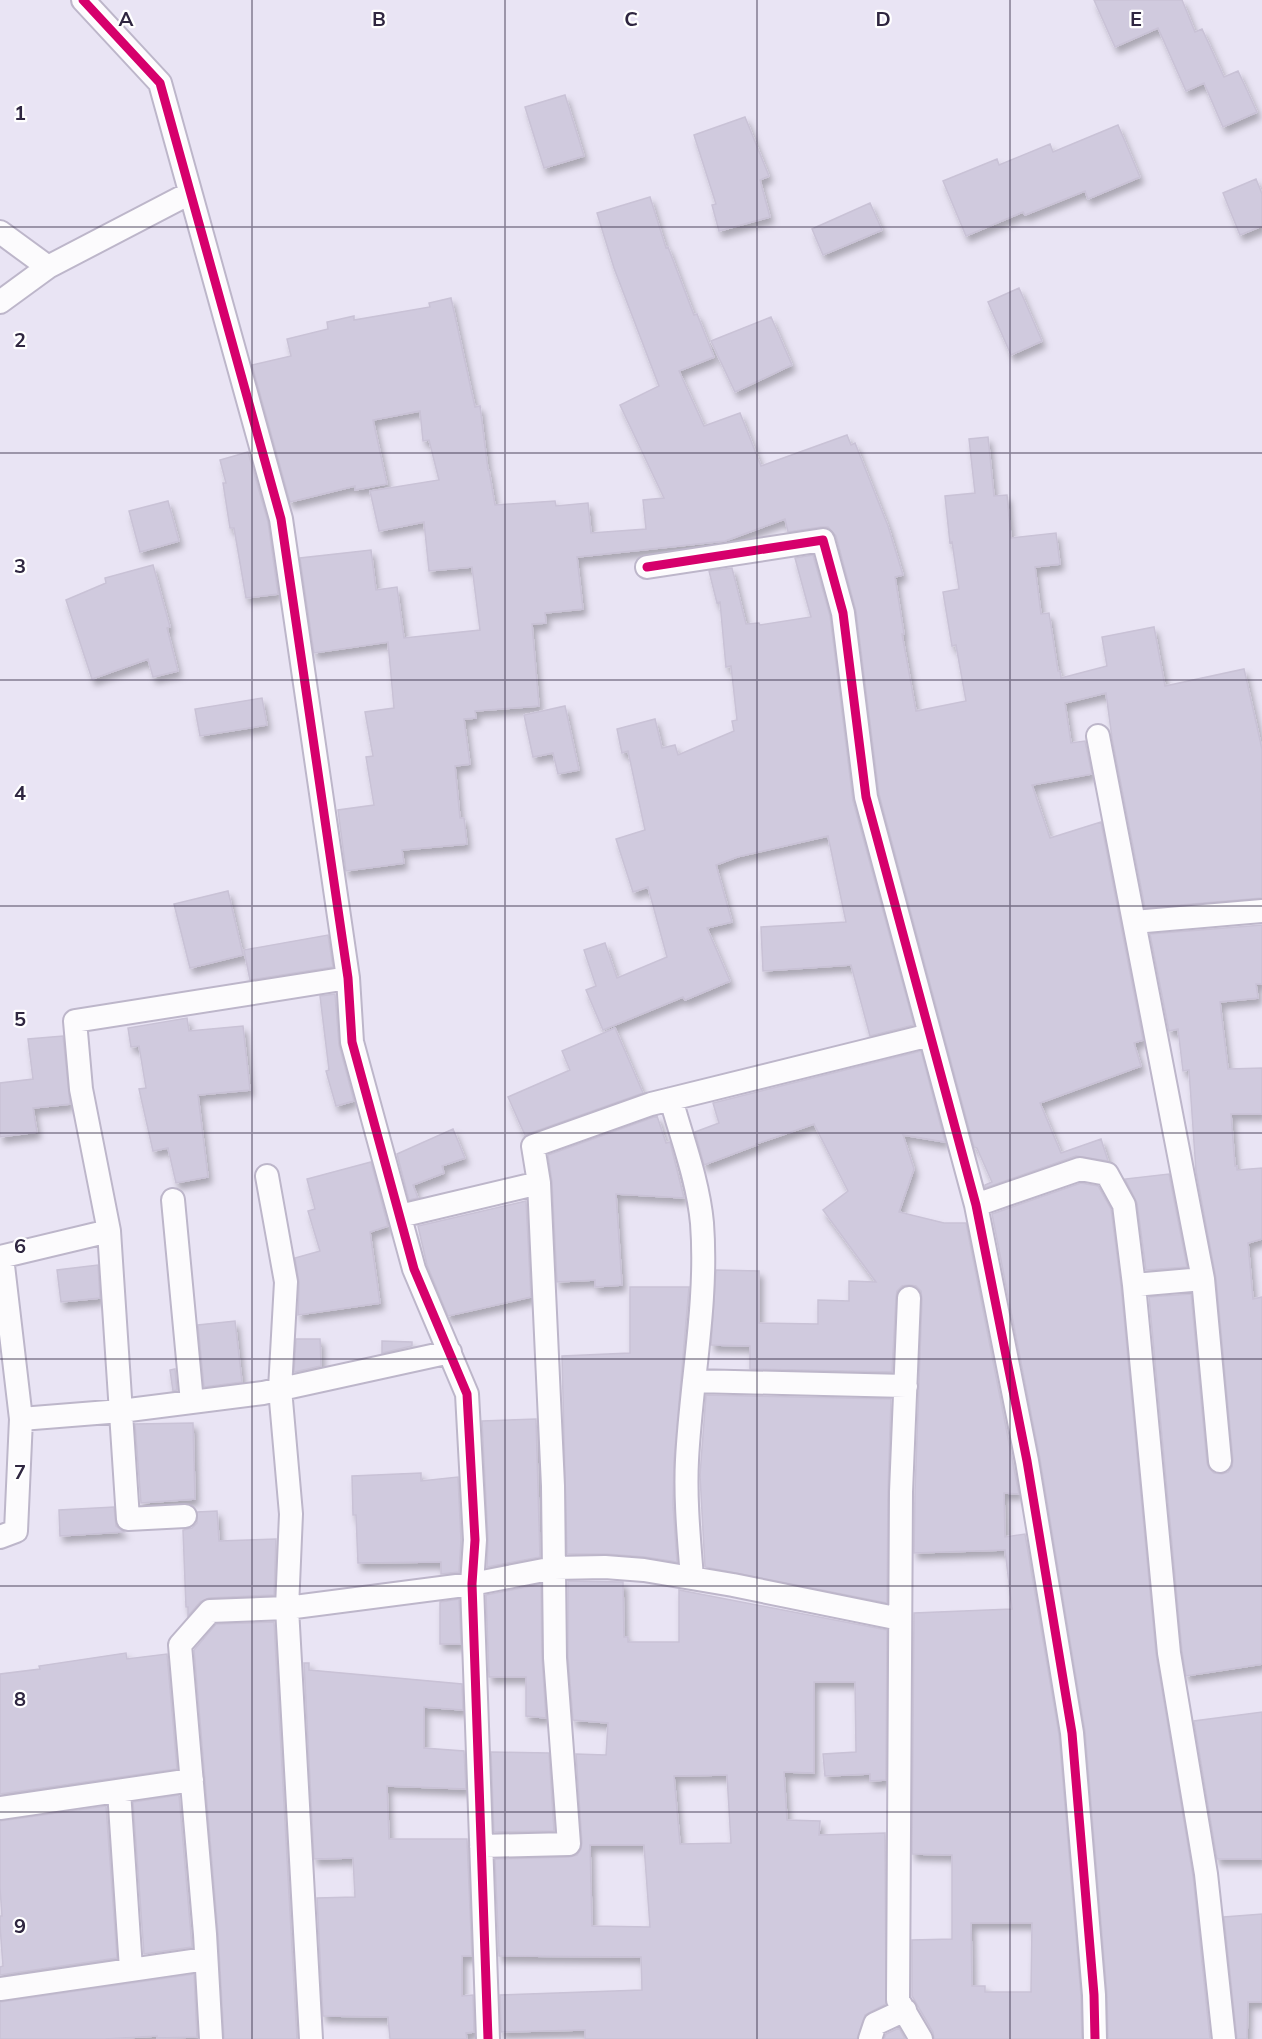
<svg xmlns="http://www.w3.org/2000/svg" width="1262" height="2039" viewBox="0 0 1262 2039" font-family="Mulish,sans-serif">
  <style>
    .building { fill: #d0cade; stroke: #c9c2d6; stroke-width: 1.5; fill-rule: evenodd; filter: url(#shadow) }
    .lines { fill: none; stroke-linecap: round; stroke-linejoin: round }
    .minor-casing { stroke: #bdb6ca; stroke-width: 26 }
    .minor { stroke: #fcfbfd; stroke-width: 22 }
    .cycleway-casing { stroke: #fff; stroke-width: 13 }
    .cycleway { stroke: #d6006c; stroke-width: 9 }
    .grid { fill: none; stroke: #2f2640; stroke-width: 1.5; stroke-opacity: 0.55 }
    .grid-label { font-size: 20px; text-anchor: middle; font-weight: bold; fill: #2f2640; stroke: #fff; stroke-width: 4.5; stroke-linejoin: round; paint-order: stroke }
  </style>
  <defs>
    <filter id="shadow"><feDropShadow dx="3.5" dy="6" stdDeviation="3" flood-color="#0004"/></filter>
  </defs>
  <rect width="100%" height="100%" fill="#e9e4f4"/>
  <path class="building" d="M1094,0H1182L1195,32L1202,29L1224,77L1238,71L1257,112L1223,127L1204,83L1186,91L1158,28L1115,47Z
    M565,95L584,156L544,168L525,107Z
    M745,117L769,176L760,180L770,217L719,231L712,205L716,204L694,135Z
    M1118,125L1140,177L1088,199L1085,191L1025,215L1023,212L966,236L943,181L997,159L999,165L1050,144L1053,152Z
    M1256,179L1262,194V226L1240,235L1223,193Z
    M650,197L666,248L668,247L694,315L697,314L714,357L679,371L704,426L740,413L761,466L847,435L851,445L855,443L888,526L903,575L895,577L904,634H902L916,711L966,701L956,645L952,646L943,592L959,589L952,542L950,543L945,496L975,493L969,439L988,437L994,496L1007,495L1011,538L1056,533L1060,564L1035,567L1041,614L1049,613L1058,671H1060L1061,678L1107,666L1102,637L1154,627L1165,686L1244,669L1262,749V898L1145,908L1112,738L1106,693L1065,703L1071,743L1085,741L1092,774L1032,785L1050,838L1101,822L1143,1040L1134,1043L1141,1066L1040,1103L1061,1153L1101,1139L1108,1161L1076,1156L985,1188V1185L992,1182L977,1148L974,1147L879,794L856,611L836,536L828,527H821L788,532L785,519L725,541L577,557L583,609L545,613L546,623L532,624L539,706L475,711L476,718L464,719L470,764L455,766L460,818H464L467,844L402,850L404,863L346,871L338,810L374,805L366,757L373,756L365,712L394,708L388,642L314,653L300,558L371,550L376,590L397,587L404,638L480,630L472,567L429,571L424,522L379,531L370,491L439,480L429,440L423,441L420,411L373,420L387,484L355,490V486L290,502L252,365L291,356L287,339L328,329L327,322L354,316V320L430,307L429,303L451,298L475,407L480,406L488,470H489L495,505L555,501L556,506L588,503L591,533L646,529L643,500L664,498L620,405L659,386L614,268L597,213Z
    M870,203L882,230L823,255L812,229Z
    M1019,288L1042,341L1011,355L988,302Z
    M771,317L792,365L735,392L711,341Z
    M248,452L268,522L278,594L246,598L234,528H230L223,483H226L220,460Z
    M168,501L179,541L140,552L129,511Z
    M813,555L830,616L853,801L914,1025L870,1036L851,965L763,971L761,927L846,922L828,836L737,857L716,865L732,922L707,928L730,981L685,1000L683,997L603,1030L586,990L596,986L584,950L605,943L617,978L667,957L648,887L633,892L616,839L645,830L628,751L622,753L617,729L655,719L662,748L675,745L678,755L734,731L732,721L737,720L731,666L726,667L720,602L717,603L709,571L732,568L746,624L759,623L760,625L811,617L795,558Z
    M153,565L170,627L167,628L178,671L153,677L148,659L92,679L66,600L106,583L105,578Z
    M262,698L267,725L200,736L195,709Z
    M565,706L579,770L558,774L553,753L533,757L524,715Z
    M228,891L243,955L190,968L174,904Z
    M1262,925V984H1256L1258,998L1220,1002L1228,1069L1262,1068V1114H1231L1235,1166H1237V1170L1262,1168V1239L1248,1243L1253,1299L1262,1297V1664L1186,1676L1182,1651L1149,1297L1191,1294L1207,1463L1209,1468L1214,1473L1222,1474L1228,1472L1232,1467L1233,1460L1216,1278L1196,1171L1189,1070L1183,1071L1178,1029L1169,1031L1150,934Z
    M328,935L333,967L250,980L244,950Z
    M335,994L339,1045L354,1101L336,1106L326,1071L329,1070L320,996Z
    M187,1018L189,1031L243,1026L250,1090L198,1095L208,1177L176,1183L168,1148L153,1151L139,1089L146,1088L139,1046L131,1047L128,1028Z
    M615,1028L643,1093L525,1135L508,1097L570,1070L562,1051Z
    M63,1036L70,1104L33,1108L37,1132L0,1137V1083L33,1079L28,1039Z
    M921,1051L945,1142L903,1135L914,1169L899,1212L944,1223H966L1019,1494L1004,1493L1005,1537L1025,1534L1059,1735L1081,1996L1082,2039H934L933,2032L912,1996V1940L952,1939V1855L912,1854L914,1613L1012,1609L1005,1550L914,1553L915,1492L922,1299L921,1291L916,1286L909,1285L902,1286L897,1291L896,1297L892,1372L750,1369V1346L711,1345L716,1270L759,1271V1323L818,1324V1300L849,1301V1281L876,1282L823,1210L848,1191L814,1124L756,1144L757,1145L704,1165L695,1132L719,1123L713,1103ZM971,1923H1032L1031,1992H985V1986H972Z
    M657,1116L666,1143L670,1142L684,1198L616,1194L622,1285L595,1287V1280L557,1282L552,1182L548,1155Z
    M453,1129L465,1158L442,1166L444,1173L413,1185L418,1198L409,1200L397,1154Z
    M371,1162L388,1226L370,1232L380,1303L298,1315L299,1282L295,1258L320,1251L308,1211L315,1209L307,1179Z
    M1169,1174L1187,1267L1146,1270L1137,1203L1125,1179Z
    M1081,1183L1098,1186L1111,1209L1121,1286L1156,1654L1193,1876L1210,2039H1108L1107,1994L1085,1731L1040,1459L992,1214Z
    M526,1201L531,1297L448,1316L427,1265L418,1226Z
    M98,1265L100,1298L61,1302L57,1270Z
    M630,1287H689L674,1460L673,1505L677,1562L645,1557L606,1554H567L562,1356L630,1353Z
    M235,1321L242,1382L204,1387L198,1325Z
    M296,1339H320L321,1366L294,1372Z
    M382,1341L412,1342V1346L382,1353Z
    M175,1369L177,1390L173,1391L170,1370Z
    M706,1395L891,1399L888,1491L887,1603L705,1567L700,1475Z
    M536,1419L540,1557L487,1567L488,1539L482,1421Z
    M193,1423L195,1499L141,1503L135,1424Z
    M421,1473V1481L458,1477L461,1540L459,1572L441,1574V1562L358,1563L356,1515H353L352,1476Z
    M114,1507L116,1526L124,1532L60,1536L59,1510Z
    M217,1511L219,1541L276,1539L274,1595L209,1598L200,1602L188,1616V1607H186L183,1530L192,1528L197,1523V1512Z
    M568,1581L623,1582L624,1637H628V1642H679V1590L887,1630L886,1780L870,1781V1774L825,1776L823,1754L856,1752L855,1682H814V1773L784,1772L787,1820L820,1821L819,1835L885,1833L886,2004L865,2015L857,2039H585V2030L501,2032L500,1995L642,1990L641,1957L499,1956L495,1859L569,1857L577,1855L581,1849L582,1843L576,1754L606,1755L608,1723L573,1720L568,1657ZM727,1775L731,1843L680,1844L674,1776ZM590,1845H644L650,1927L592,1926Z
    M541,1584L542,1658L546,1718L526,1716V1677H489L486,1595Z
    M459,1599L461,1644H440V1602Z
    M274,1622L297,2039H224L218,1933L194,1650L216,1624Z
    M126,1653L127,1659L167,1654L177,1769L0,1794V1674L40,1669L39,1666Z
    M304,1663H309V1670L462,1684L463,1710L424,1707V1748L464,1751L466,1789L387,1786L389,1839H467L472,1956H462V1996L473,1995L474,2032L466,2033L467,2039H390L388,2017L323,2016L317,1898L355,1897L353,1858L314,1859Z
    M1262,1712V1859H1217L1194,1721Z
    M491,1752L549,1753L554,1831L494,1832Z
    M179,1795L192,1947L144,1954L133,1802Z
    M106,1806L117,1958L0,1975V1967L3,1966L0,1926V1916H2L0,1888V1821Z
    M1262,1914V2002H1248L1247,2039H1237L1224,1917Z
    M194,1974L197,2037L157,2038V2036L105,2039H0V2002Z
    M899,2028L905,2039H884L886,2034Z"/>
  <g class="lines">
    <g class="minor-casing">
      <path id="minor" d="M83,0L160,83L281,519L348,978L352,1042L414,1269L467,1394L475,1540L472,1584L488,2039
        M0,232L48,267
        M0,302L48,267L190,193
        M647,567L823,540L843,613L866,797L976,1205L1027,1461L1072,1733L1094,1995L1095,2039
        M1098,736L1203,1279L1134,1285
        M1134,922L1262,911
        M671,1099C682,1139 698,1180 702,1223C708,1302 691,1381 687,1460C685,1499 689,1539 692,1578
        M267,1176L286,1282L280,1389L291,1514L287,1608L311,2039
        M173,1200L192,1402
        M976,1205L1080,1169L1107,1174L1124,1205L1134,1285L1169,1653L1206,1874L1224,2039
        M400,1216L539,1183
        M0,1257L109,1231
        M1203,1279L1220,1461
        M909,1298L901,1492L898,2000L921,2039
        M694,1381L906,1386
        M21,1419L121,1411L263,1393L450,1352
        M185,1516L128,1519L109,1231L81,1089L75,1021L348,978
        M0,1537L16,1531L21,1419L2,1257
        M119,1791L131,1969
        M0,1808L192,1780
        M481,1846L569,1844L555,1658L553,1486L539,1183L533,1146L651,1104L930,1035
        M0,1989L206,1959
        M211,2039L205,1934L180,1645L210,1611L287,1608L472,1584L554,1568L605,1567L644,1570L733,1585L900,1619
        M870,2039L875,2024L905,2010"/>
    </g>
    <use href="#minor" class="minor"/>
    <g class="cycleway-casing">
      <path id="cycleway" d="M83,0L160,83L281,519L348,978L352,1042L414,1269L467,1394L475,1540L472,1584L488,2039
        M647,567L823,540L843,613L866,797L976,1205L1027,1461L1072,1733L1094,1995L1095,2039"/>
    </g>
    <use href="#cycleway" class="cycleway"/>
  </g>
  <path class="grid" d="M252,0V2039M505,0V2039M757,0V2039M1010,0V2039M0,227H1262M0,453H1262M0,680H1262M0,906H1262M0,1133H1262M0,1359H1262M0,1586H1262M0,1812H1262"/>
  <g class="grid-label">
    <text x="126" y="26">A</text>
    <text x="379" y="26">B</text>
    <text x="631" y="26">C</text>
    <text x="883" y="26">D</text>
    <text x="1136" y="26">E</text>
    <text x="20" y="120">1</text>
    <text x="20" y="347">2</text>
    <text x="20" y="573">3</text>
    <text x="20" y="800">4</text>
    <text x="20" y="1026">5</text>
    <text x="20" y="1253">6</text>
    <text x="20" y="1479">7</text>
    <text x="20" y="1706">8</text>
    <text x="20" y="1933">9</text>
  </g>
</svg>
